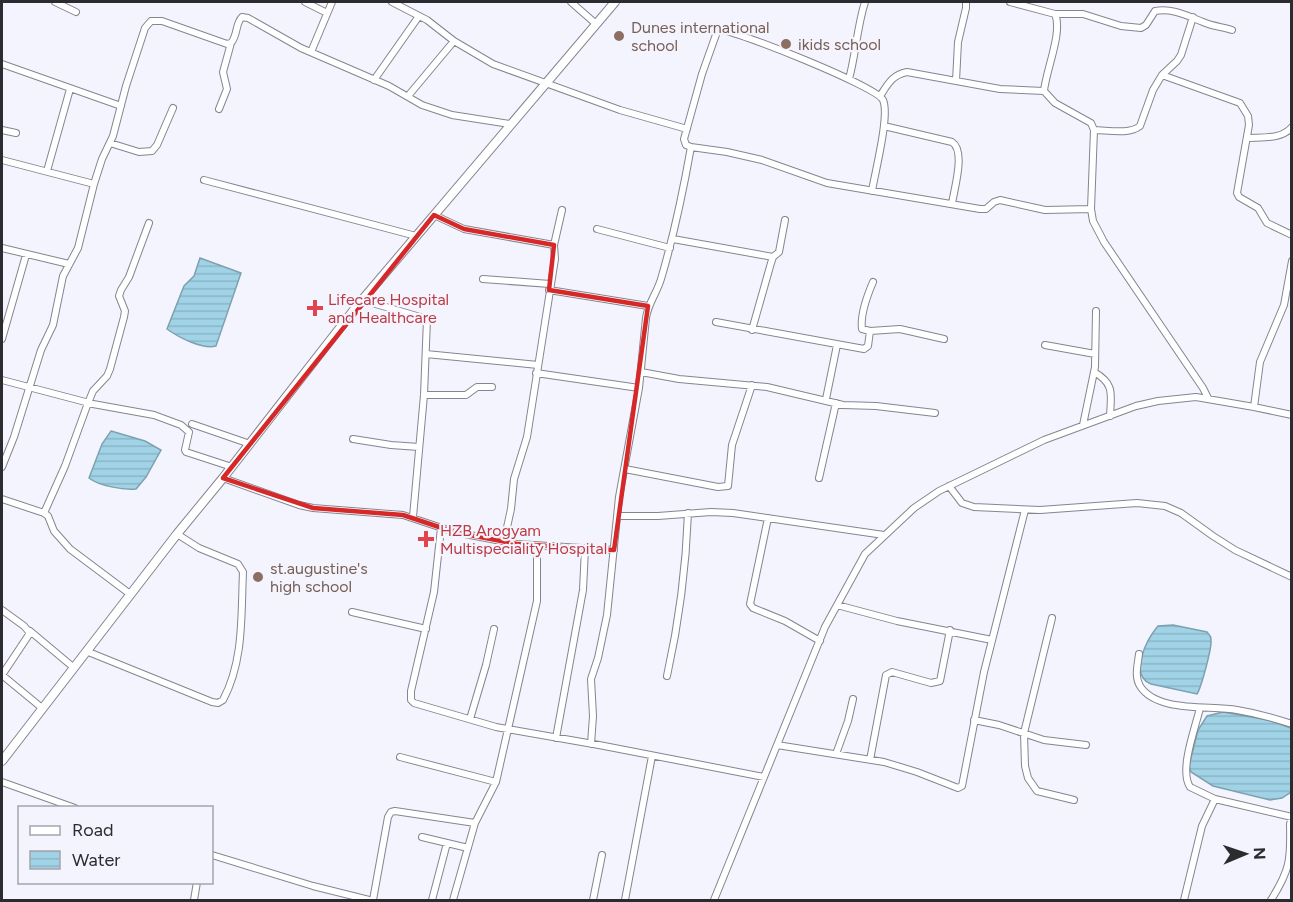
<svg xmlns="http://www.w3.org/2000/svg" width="1293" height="902" viewBox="0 0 1293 902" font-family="Figtree,sans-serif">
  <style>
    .water { fill: url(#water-rules); stroke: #7ea1b0; stroke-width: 1.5 }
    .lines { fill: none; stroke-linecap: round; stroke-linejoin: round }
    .street-casing { stroke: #858590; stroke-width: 8 }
    .secondary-casing { stroke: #858590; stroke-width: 10 }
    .street { stroke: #fff; stroke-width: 6 }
    .secondary { stroke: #fff; stroke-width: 8 }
    .marked { fill: none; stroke: #d62828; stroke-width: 4.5; stroke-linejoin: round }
    .education-dot { fill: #8d6e63; stroke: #f4f4fe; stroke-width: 2 }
    .health-dot { fill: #e0444e; stroke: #f4f4fe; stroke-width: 2 }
    .labels { text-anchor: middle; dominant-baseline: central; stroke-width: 4.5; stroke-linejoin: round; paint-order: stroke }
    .education-label { font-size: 16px; fill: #785e54; stroke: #f4f4fe; text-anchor: start }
    .health-label { font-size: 16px; fill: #be3a42; stroke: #f4f4fe; text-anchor: start }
  </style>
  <defs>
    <pattern id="water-rules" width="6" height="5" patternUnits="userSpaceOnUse" patternTransform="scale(1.5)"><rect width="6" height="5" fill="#a1d3e7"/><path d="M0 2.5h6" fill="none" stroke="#8bb5c6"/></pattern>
  </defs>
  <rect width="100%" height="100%" fill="#f4f4fe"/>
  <path class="water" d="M200,258L241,273L216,346C203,350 178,337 167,329L184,286L194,276Z
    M111,431L145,441L161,450L146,477L136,489C123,490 99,486 89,478L102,444Z
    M1173,625L1207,632C1210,636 1211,635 1211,640C1212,648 1201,688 1197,694L1151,684C1128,675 1147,639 1158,626Z
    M1223,712L1268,720L1291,728V792L1282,798L1270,800L1213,786L1191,772L1189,766L1198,730L1207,716Z"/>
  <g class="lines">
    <g class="street-casing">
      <path id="street" d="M55,2L76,12
        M305,2L327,13
        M392,2L427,20L454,41L493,64L620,110L687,129
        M571,2L595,23
        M1010,2L1055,14C1063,32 1046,70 1044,91L1055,103L1091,123L1094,130L1091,209L1093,221L1104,242L1203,388L1208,398
        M1055,14H1083L1121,26L1141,28L1146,25L1155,11C1174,8 1187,16 1203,22C1212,26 1222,27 1232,30
        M311,52L332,2
        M2,64L121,106
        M1162,75L1240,103L1248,116L1249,125L1237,193L1239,197L1258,208L1267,223L1292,235
        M849,79C856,53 857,27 865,2
        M374,80L419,16
        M956,81L958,42L966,8V2
        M408,96L454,41
        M880,96C888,84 892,75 907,72L1000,89L1044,91
        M219,109L227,89L223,72L231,43
        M884,126L952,142C966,151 954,189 952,204
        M2,130L16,133
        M1094,130C1107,130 1129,135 1140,126L1153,90L1162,75L1177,61L1181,55L1193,17
        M1247,138C1262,137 1281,140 1292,127
        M110,143L139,152L152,151L157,145L173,108
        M691,147L727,152L762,160L827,183L980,209H986L994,202L1000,200L1045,210L1091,209
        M2,160L94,184
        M47,171L70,89
        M204,180L416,236
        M434,215L464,229L554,245
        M597,229L670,248
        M673,239L773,257
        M2,248L69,264
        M483,279L550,284
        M549,290L648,306
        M362,300L427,319L424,395L413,517
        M716,322L864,349L868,346L870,331L862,329C860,314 867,296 873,282
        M752,330L771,263L773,257L779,252L785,220
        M870,331L900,329L944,339
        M2,339L26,255
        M1045,345L1095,354
        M426,354L538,365
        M641,372L679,379L767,387L843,405L876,406L935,413
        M1094,372C1115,384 1111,394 1110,416
        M536,373L639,388
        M2,380L93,404L154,415L181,425L189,432L185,450L186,452L232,467
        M424,395H466L477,387H492
        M826,399L837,345
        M1254,407L1260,362L1284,305L1292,261
        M192,424L250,444
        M1083,425L1095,367L1096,311
        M353,439L391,445L419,447
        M2,467L14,437L41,350L53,325L63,276L78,248L94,184L102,159L113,136L126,86L145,28L151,21H162L227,44L231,43C238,35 235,24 242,17L248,18L301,48L389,86L422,105L452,115L510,124
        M625,469L718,487L728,486L732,445L752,385
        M223,478L299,505L313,508L403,515L454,532L517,544L614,550
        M819,478L836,403
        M949,486L962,503L974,507L1040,510L1137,503L1165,506L1181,513L1213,536L1235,550L1292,577
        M2,499L44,513L48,516L54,531L70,549L130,594
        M44,513L65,466L88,403L93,391L107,376L110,369L124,317L125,311L119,296L121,290L129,277L149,223
        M617,516H658L711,512L733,513L884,535
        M768,518L750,604L753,608L785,621L820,641
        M441,528L434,592L411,691V700L414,703L496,727L599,745L764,777
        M504,541L511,509L514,479L527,437L555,259L554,245L562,210
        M837,605L897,621L992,640
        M2,610L24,626L30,633L2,675L42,708
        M352,612L426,629
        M1052,618L1024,733L1025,766L1028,778L1037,791L1074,800
        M30,631L73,667
        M86,651L212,702L218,703L223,700C244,661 241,615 243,572L238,564L199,548L177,534
        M1139,654C1138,664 1134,676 1140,686C1157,713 1210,705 1237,710C1255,713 1274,718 1292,724
        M667,676C679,622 686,568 688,513
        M1200,708C1195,729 1179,770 1190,787L1215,799L1292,817
        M470,719L486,665L494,629
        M974,720L999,725L1044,740L1086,745
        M556,738L583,590L585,548
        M591,744L593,716L591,679L598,658L607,615L619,497L639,388L646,318C648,303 657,293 661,279C674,235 683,192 691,147L686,145L684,139L702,74L718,29C737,31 876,86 883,100C890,115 875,172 872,191
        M777,745L884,762L917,772L958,788L962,786L984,672L1025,510
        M836,754L848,721L853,699
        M400,757L496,782
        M870,760L886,675L892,672L931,683L940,681L950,630
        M2,782L75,808
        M422,837L468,848
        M212,855L313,886L369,900
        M194,900L197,882
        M373,900L388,817L391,812L395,811L475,823
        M432,900L447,843
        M453,900L475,823L496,782L537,601V546
        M593,900L602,855
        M625,900L652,756
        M714,900L825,627L865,554L914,508L939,491L1044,440L1136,406L1158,401L1196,397L1254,407L1292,415
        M1184,900L1202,826L1215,799
        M1271,900C1290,870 1291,860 1290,824L1292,818"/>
    </g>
    <g class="secondary-casing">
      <path id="secondary" d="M2,761L177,534L223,478L357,306L615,2"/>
    </g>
    <use href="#street" class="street"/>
    <use href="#secondary" class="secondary"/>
  </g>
  <path class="marked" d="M434,215L464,229L554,245L549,290L648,306L614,550L517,544L454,532L403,515L313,508L223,478Z"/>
  <g class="education-dot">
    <circle cx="619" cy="36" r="6"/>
    <circle cx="786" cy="44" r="6"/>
    <circle cx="258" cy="577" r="6"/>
  </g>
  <g class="health-dot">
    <path d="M312 299h6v6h6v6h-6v6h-6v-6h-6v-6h6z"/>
    <path d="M423 530h6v6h6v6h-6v6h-6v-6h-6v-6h6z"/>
  </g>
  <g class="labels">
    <g class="education-label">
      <text x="631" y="27">Dunes international<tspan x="631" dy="18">school</tspan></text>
      <text x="798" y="44">ikids school</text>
      <text x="270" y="568">st.augustine's<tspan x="270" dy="18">high school</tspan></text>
    </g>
    <g class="health-label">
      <text x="328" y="299">Lifecare Hospital<tspan x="328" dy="18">and Healthcare</tspan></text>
      <text x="440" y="530">HZB Arogyam<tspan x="440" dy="18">Multispeciality Hospital</tspan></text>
    </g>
  </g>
  <rect width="1293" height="902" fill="none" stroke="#2b2b30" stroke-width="6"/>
  <rect x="18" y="806" width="195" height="78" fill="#f4f4fe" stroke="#a4a4ac" stroke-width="1.5"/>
  <rect x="30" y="826" width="30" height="9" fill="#ffffff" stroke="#a4a4ac" stroke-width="1.5"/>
  <text x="72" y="836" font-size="18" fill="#2b2b30">Road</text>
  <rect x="30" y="851" width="30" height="18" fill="url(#water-rules)" stroke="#a4a4ac" stroke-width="1.5"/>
  <text x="72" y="866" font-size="18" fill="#2b2b30">Water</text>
  <g transform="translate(1245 854) rotate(88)" stroke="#f4f4fe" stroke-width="4.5" paint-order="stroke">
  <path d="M0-4.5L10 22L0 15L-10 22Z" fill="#2b2b30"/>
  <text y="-9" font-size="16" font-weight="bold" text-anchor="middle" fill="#2b2b30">N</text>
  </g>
</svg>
